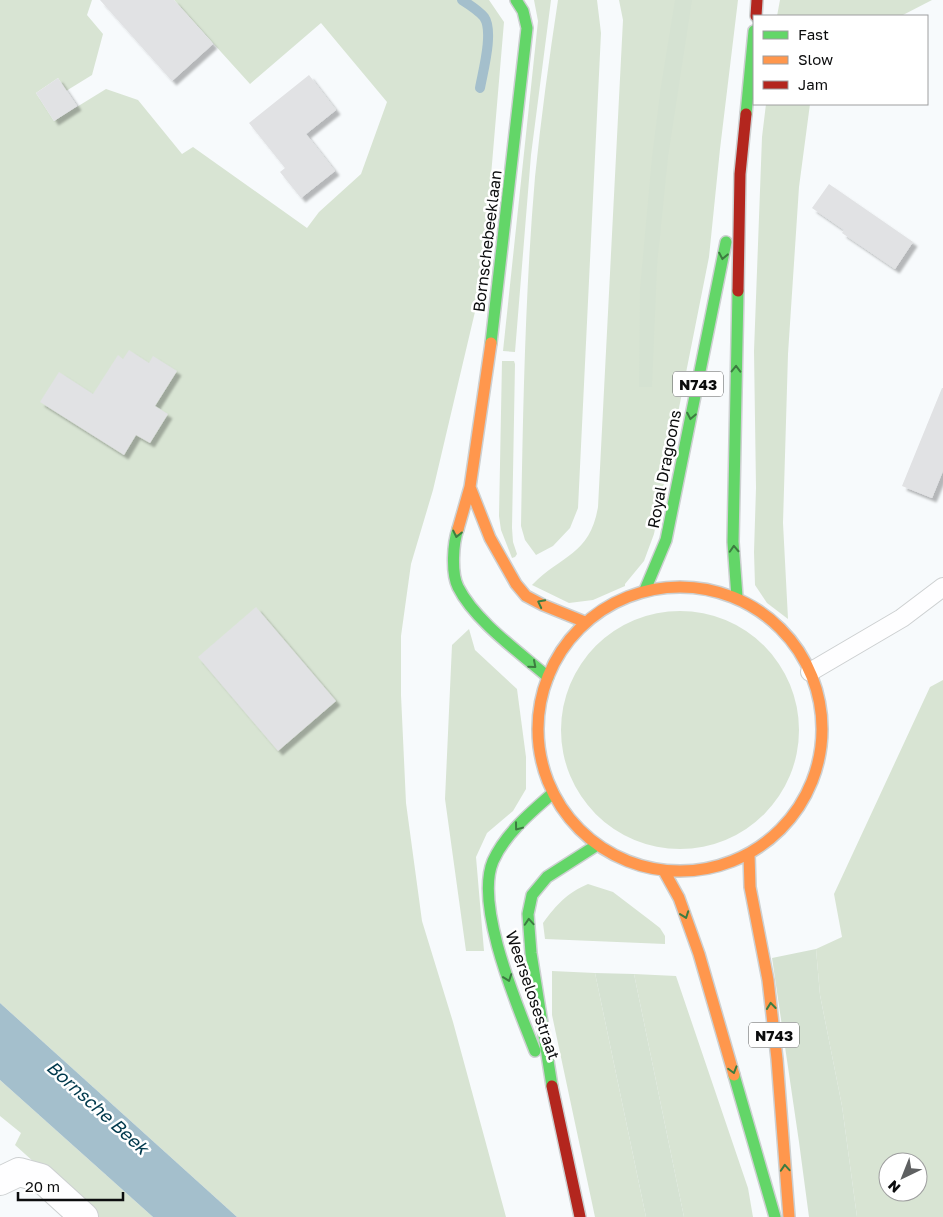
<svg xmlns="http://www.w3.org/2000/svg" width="943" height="1217" viewBox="0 0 943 1217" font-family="'Golos Text',sans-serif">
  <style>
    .green { fill: #d8e4d3; fill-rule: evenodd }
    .forest { fill: #d5e2d2 }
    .water { fill: #a4bfcc }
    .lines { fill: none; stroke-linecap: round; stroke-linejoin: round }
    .stream { stroke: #a4bfcc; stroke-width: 10 }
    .building { fill: #e1e2e4; filter: url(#shadow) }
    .lane-casing { stroke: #cdd0d1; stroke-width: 20 }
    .street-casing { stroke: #cdd0d1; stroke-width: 30 }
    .fast-casing { stroke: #cdd0d1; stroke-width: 14 }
    .slow-casing { stroke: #cdd0d1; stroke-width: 14 }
    .jam-casing { stroke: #cdd0d1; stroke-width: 14 }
    .lane { stroke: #fefeff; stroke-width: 18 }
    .street { stroke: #fefeff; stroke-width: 28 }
    .fast { stroke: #63d668; stroke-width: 11 }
    .slow { stroke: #ff974d; stroke-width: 11 }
    .jam { stroke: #b3261e; stroke-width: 11 }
    .oneway { stroke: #3c7c40 }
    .labels { text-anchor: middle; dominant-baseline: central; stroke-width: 5; stroke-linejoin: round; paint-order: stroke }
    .shield { fill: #fff; stroke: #555656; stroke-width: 1 }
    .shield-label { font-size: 15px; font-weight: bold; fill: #0c0d0e }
    .street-label { font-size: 16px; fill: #0c0d0e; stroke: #fff }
    .water-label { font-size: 18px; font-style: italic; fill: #00394c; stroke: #fff }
  </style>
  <defs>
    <filter id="shadow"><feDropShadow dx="4.5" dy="4.5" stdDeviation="1" flood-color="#0004"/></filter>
  </defs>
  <rect width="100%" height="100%" fill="#f7fafc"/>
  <path class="green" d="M0,0H92L87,15L103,34L92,75L66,91L58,78L36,93L54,121L106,89L138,100L182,154L193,147L307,228L319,212L361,174L387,102L321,23L250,84L174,0H489L504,22L482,282L433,490L411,564L401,636V695L406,803L422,921L453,1022L506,1217H237L0,1003Z
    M534,0H551L531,155L515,352L503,351L538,21Z
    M558,0H597L601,33L578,508L570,528L553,546L536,555L525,540L521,526C523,410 525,293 535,177C541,118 549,59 558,0Z
    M619,0H738L720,149L709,257L654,534L644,561L625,584V586L593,600L569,603L532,585C561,555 590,555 598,507L623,20Z
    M780,0H932L901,16H777Z
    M766,104H810L799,187L788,354L783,523L788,619L767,603L755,585L754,552L756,488L754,351L762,137Z
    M502,361H514L515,364L512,528L513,542L517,554L515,557L512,558L501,530L499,516Z
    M561 730a119 119 0 1 1 238 0a119 119 0 1 1-238 0Z
    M469,629L475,650L517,689L526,757V789L513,811L487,833L476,857L484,951H466L445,799L452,645Z
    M943,680V1217H857L842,1106L820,995L816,949L842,937L834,894L930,687ZM888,1162H918V1192H888Z
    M588,884L613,892L651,921L660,928L665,936V944L545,939L543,923C557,904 567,893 588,884Z
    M552,971L595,973L646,1217H595L552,1015Z
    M634,974L676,976L748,1188L753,1217H684Z
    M0,1080L153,1217H95L15,1145L21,1133L0,1116Z"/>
  <path class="forest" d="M675,0H692L668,157L657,266L652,387H639L640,289L652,157L661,86Z
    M816,949L820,995L842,1106L857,1217H809L799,1142L772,958Z
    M595,973L634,974L684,1217H646Z"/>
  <path class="water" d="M0,1003L237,1217H153L0,1080Z"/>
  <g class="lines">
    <path class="stream" d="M462,0C470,5 478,10 484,17C494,31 483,71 480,88"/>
  </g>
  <path class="building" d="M100,0H174L213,44L172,81Z
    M309,75L336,110L306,134L335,171L301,198L280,172L285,168L249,123Z
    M58,78L77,106L54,121L36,93Z
    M829,184L913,242L895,269L842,233L844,230L812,208Z
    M129,350L149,363L153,356L177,371L155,406L168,414L150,443L136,435L124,455L40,402L59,372L93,394L118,355L123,359Z
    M942,388H943V471L932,498L902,486Z
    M256,607L336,701L278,751L198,657Z"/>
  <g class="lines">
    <g class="lane-casing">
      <path id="lane" d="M810,672L902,618L943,587"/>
    </g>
    <g class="street-casing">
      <path id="street" d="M0,1181L19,1172L41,1178L84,1217"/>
    </g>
    <g class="fast-casing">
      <path id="fast" d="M746,114L754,31
        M491,343L527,28L523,11L516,0
        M458,529C453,543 451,573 458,587C475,621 519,652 548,677
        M645,590L666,540L726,242
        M737,597L733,542L738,291
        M535,1051C518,1007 474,906 493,861C505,834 531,812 553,793
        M734,1075L775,1217
        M552,1086L531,953L528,914L532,895L547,877L597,845"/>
    </g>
    <g class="slow-casing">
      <path id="slow" d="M470,487L490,538L516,584L526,596L543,605L585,622
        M458,529L470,487L491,343
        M538 729a142 142 0 1 1 284 0a142 142 0 1 1-284 0Z
        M749,854L750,887L768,980L777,1059L789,1217
        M664,871L679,898L699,954L734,1075"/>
    </g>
    <g class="jam-casing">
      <path id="jam" d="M756,16L757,0
        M738,291L740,174L746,114
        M552,1086L580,1217"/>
    </g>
    <use href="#lane" class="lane"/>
    <use href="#street" class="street"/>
    <use href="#fast" class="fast"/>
    <use href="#slow" class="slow"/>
    <use href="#jam" class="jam"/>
  </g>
  <defs><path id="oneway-chevron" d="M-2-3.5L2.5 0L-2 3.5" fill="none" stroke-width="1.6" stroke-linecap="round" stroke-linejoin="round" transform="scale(1.25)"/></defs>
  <g class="oneway">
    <use href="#oneway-chevron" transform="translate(723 256) rotate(101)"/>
    <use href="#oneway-chevron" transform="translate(736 369) rotate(-89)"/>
    <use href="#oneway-chevron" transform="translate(691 416) rotate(101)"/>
    <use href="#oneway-chevron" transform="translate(457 534) rotate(102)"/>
    <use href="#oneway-chevron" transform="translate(734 549) rotate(-93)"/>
    <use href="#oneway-chevron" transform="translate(541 603) rotate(-153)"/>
    <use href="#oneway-chevron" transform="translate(533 665) rotate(41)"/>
    <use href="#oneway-chevron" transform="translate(518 827) rotate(127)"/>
    <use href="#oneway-chevron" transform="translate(685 915) rotate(70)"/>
    <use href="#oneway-chevron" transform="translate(529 922) rotate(-94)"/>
    <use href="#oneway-chevron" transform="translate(508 978) rotate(70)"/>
    <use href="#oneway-chevron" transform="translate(771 1006) rotate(-96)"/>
    <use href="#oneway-chevron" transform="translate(733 1070) rotate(74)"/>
    <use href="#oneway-chevron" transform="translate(785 1168) rotate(-94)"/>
  </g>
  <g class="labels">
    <g class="shield">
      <rect x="673" y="371.5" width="50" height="25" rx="4"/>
      <rect x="749" y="1022.5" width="50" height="25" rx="4"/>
    </g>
    <g class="shield-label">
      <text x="698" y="384">N743</text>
      <text x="774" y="1035">N743</text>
    </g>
    <g class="street-label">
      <text transform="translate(487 241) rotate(-83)">Bornschebeeklaan</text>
      <text transform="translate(664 469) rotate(-79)">Royal Dragoons</text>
      <text transform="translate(533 995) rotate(71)">Weerselosestraat</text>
    </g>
    <g class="water-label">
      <text transform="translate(98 1107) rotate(42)">Bornsche Beek</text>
    </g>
  </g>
  <rect x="753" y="15" width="175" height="90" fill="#ffffff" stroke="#9e9e9f"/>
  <rect x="763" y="31" width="25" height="8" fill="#63d668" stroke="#9e9e9f"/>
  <text x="798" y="40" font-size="15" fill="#0c0d0e">Fast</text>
  <rect x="763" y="56" width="25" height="8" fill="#ff974d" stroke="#9e9e9f"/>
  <text x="798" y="65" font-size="15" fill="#0c0d0e">Slow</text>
  <rect x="763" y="81" width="25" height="8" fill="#b3261e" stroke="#9e9e9f"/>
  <text x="798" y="90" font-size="15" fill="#0c0d0e">Jam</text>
  <g transform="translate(903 1177) rotate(223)"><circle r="24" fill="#ffffff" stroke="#9e9e9f"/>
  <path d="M0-4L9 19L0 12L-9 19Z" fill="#5e6061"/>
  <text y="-8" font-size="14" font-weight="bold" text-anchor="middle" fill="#0c0d0e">N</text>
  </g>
  <path d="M18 1192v8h105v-8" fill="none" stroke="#0c0d0e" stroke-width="2.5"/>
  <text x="25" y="1192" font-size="15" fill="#0c0d0e" stroke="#ffffff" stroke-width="4" paint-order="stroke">20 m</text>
</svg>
